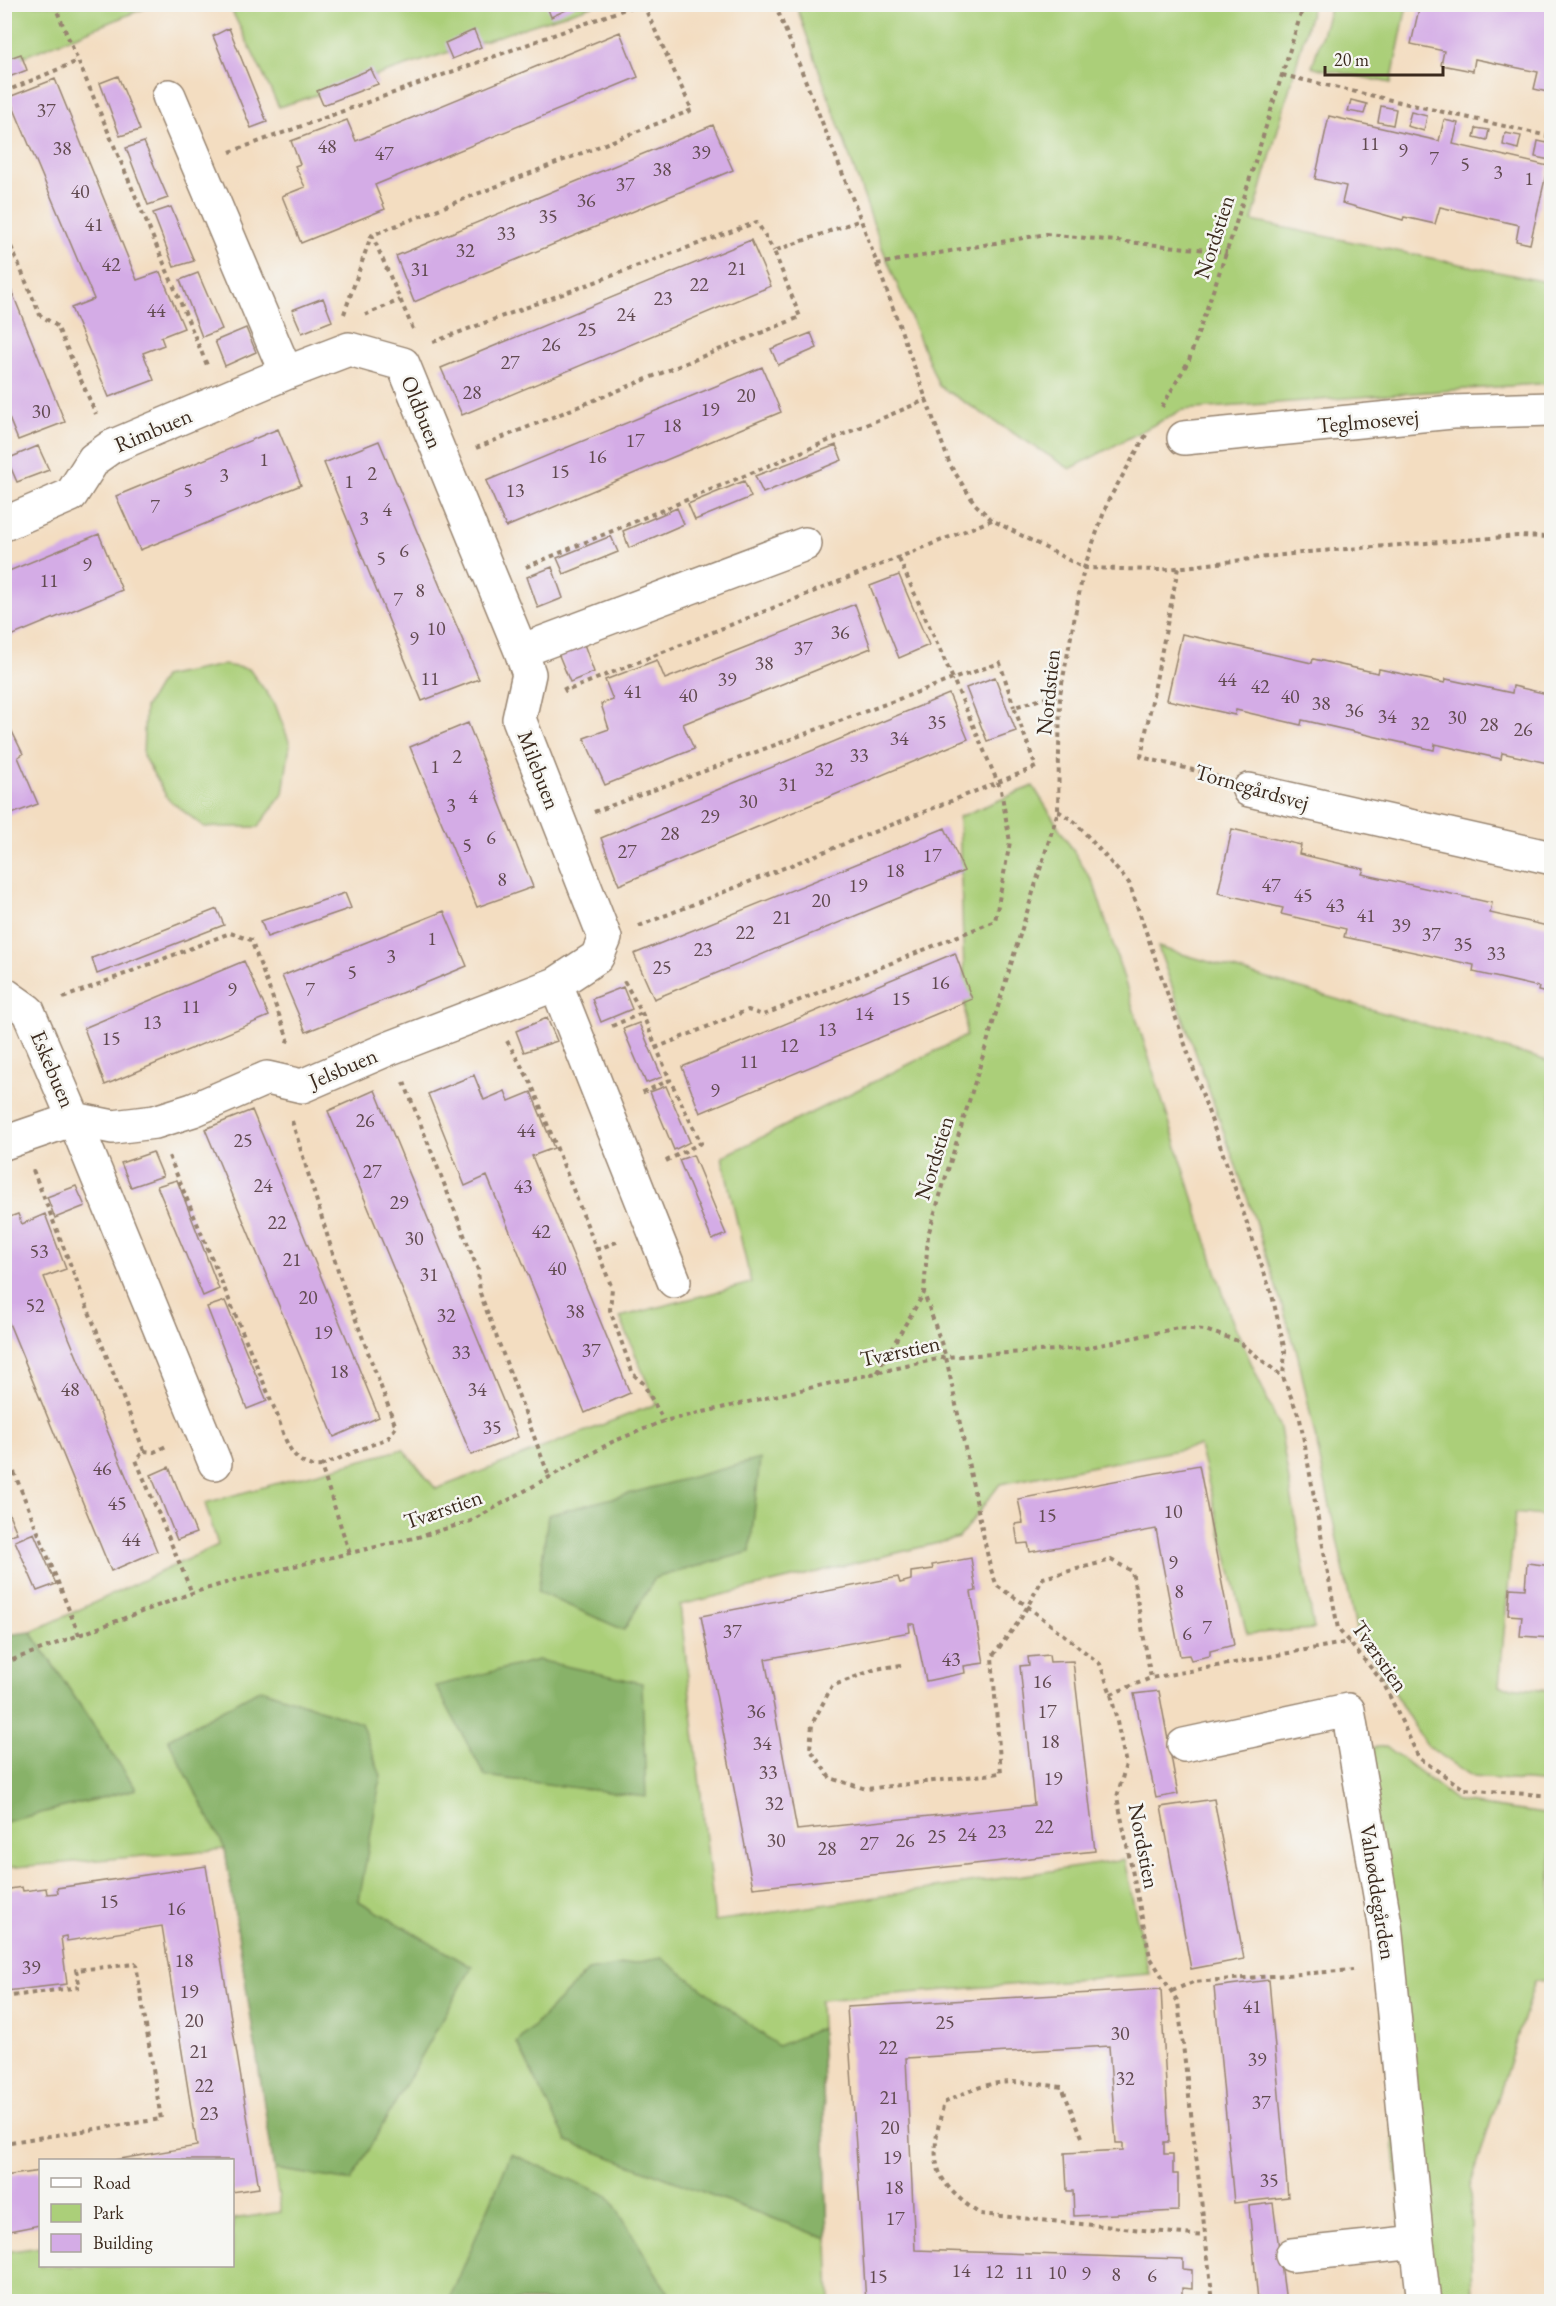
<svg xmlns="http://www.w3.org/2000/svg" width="1556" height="2306" viewBox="0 0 1556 2306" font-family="'EB Garamond',serif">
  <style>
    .green { fill: #abcf79; stroke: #737c4c; stroke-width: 1.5 }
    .forest { fill: #88b269; stroke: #626e44; stroke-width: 1.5 }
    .building { fill: #d4ace6 }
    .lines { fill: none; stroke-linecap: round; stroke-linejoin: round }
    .minor-casing { stroke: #978470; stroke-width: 36 }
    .path { stroke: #978470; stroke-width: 4; stroke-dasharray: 4.5 4.5; stroke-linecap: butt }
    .minor { stroke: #fff; stroke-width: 33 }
    .labels { text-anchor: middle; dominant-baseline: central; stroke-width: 5; stroke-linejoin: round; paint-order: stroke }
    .number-label { font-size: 20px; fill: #614a50 }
    .street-label { font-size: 22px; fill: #3b2a1e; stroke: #f6f6f2 }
  </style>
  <rect width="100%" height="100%" fill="#f6f6f2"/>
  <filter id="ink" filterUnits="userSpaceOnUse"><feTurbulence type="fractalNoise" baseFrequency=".0167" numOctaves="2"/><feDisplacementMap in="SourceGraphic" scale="12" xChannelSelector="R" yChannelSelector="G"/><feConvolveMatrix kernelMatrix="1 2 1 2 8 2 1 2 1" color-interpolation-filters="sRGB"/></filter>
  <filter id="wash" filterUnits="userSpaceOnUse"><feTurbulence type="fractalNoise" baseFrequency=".008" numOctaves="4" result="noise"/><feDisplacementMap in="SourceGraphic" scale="24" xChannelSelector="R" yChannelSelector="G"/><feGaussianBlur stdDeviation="1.35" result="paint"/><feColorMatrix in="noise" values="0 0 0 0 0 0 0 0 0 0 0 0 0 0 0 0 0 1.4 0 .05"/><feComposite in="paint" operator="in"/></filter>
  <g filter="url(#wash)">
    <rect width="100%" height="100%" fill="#f3ddc1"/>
    <path class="green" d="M5,5H153L5,64Z
      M229,5H595L279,107Z
      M796,5H1313L1252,221L1551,283V383L1182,410L1070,469L939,386L881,245Z
      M1331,5H1407L1391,83L1312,67Z
      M223,665L249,669L275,704L290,744L283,794L258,827H204L168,799L143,756L145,708L163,677Z
      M1033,786L1094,884L1230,1315L1280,1428L1314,1629L1247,1634L1199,1446L1000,1484L959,1538L680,1605L715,1921L1124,1860L1149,1974L820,2000L830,2301H5V2252L40,2247V2266H232L233,2219L281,2212L225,1849L5,1868L4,1822L136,1789L31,1632L218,1545L205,1503L403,1449L436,1489L656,1404L620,1317L751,1283L722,1157L966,1036L959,817Z
      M1158,947L1551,1062V1517L1515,1513L1499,1686L1551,1691V1783L1473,1777L1426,1745L1357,1633L1298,1356L1252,1211Z
      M1386,1746L1458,1802L1551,1815V1980L1535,1981L1470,2187L1473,2301H1408L1358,1750Z"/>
    <path class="forest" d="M760,1459L750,1552L655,1578L624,1630L538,1592L548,1515Z
      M31,1632L136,1789L5,1822V1635Z
      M538,1660L642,1683L646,1797L485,1776L436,1686Z
      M261,1689L361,1723L381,1776L359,1901L472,1967L351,2181L274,2169L225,1849L168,1739Z
      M662,1958L778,2046L821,2028L828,2239L567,2141L517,2043L588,1971Z
      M511,2154L609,2196L673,2301H449Z"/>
    <g id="blocks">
      <path class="building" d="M546,4H579L551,17Z
        M1420,4H1537L1552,8V93L1534,89L1538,72L1475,59L1473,71L1441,65L1444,51L1411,44Z
        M229,28L267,122L251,128L213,36Z
        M474,30L481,47L452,59L445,43Z
        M620,32L638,77L375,185L385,209L301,243L282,196L305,187L295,166L300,164L291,141L347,120L356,141Z
        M21,54L27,70L4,79V60Z
        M371,69L378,84L323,105L317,91Z
        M118,76L140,130L120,136L100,83Z
        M55,79L137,280L160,272L184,328L161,337L164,345L143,353L154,380L109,397L71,308L94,299L9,97Z
        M1351,100L1367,104L1364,114L1348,111Z
        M1381,106L1396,109L1393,125L1378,122Z
        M1411,112L1427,116L1424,131L1407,126Z
        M1329,116L1439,141L1444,120L1458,123L1453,144L1548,166L1530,244L1516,241L1519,225L1440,207L1435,224L1404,217L1403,220L1342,203L1346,186L1315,179Z
        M713,125L733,170L414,302L396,256Z
        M1476,128L1489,130L1487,140L1474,137Z
        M1505,133L1521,136L1518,149L1503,145Z
        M1538,141L1552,144L1550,160L1535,157Z
        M144,142L168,198L148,205L126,148Z
        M171,207L194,261L174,267L153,213Z
        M751,240L771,286L462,415L441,368Z
        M198,273L222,329L202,337L180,280Z
        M5,275L65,422L18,440L4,406Z
        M323,298L332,321L302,333L292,310Z
        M246,328L256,352L225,366L215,341Z
        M811,333L817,348L778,365L771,349Z
        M762,367L781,412L506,527L486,481Z
        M278,429L301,485L140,550L116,496Z
        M379,441L479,679L422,701L324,463Z
        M836,445L842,460L763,493L755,476Z
        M38,446L49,470L17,482L7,459Z
        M744,481L751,497L695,520L688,504Z
        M677,508L684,524L629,548L623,531Z
        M99,534L122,590L4,639V573Z
        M611,536L618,552L564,574L557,558Z
        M552,567L563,598L538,608L527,577Z
        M899,575L929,645L899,658L870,586Z
        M855,604L871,648L683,724L694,749L605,785L584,738L609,729L601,704L613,700L605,680L657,660L665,679Z
        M1182,634L1312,663L1313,659L1378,673L1379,669L1445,683L1446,679L1512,693L1513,686L1552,695V764L1502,753L1501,759L1435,744L1434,750L1302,720L1301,725L1236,710L1235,715L1167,700Z
        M584,644L594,672L570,682L558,653Z
        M995,677L1016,731L987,741L966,688Z
        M949,694L968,739L619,885L601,838Z
        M4,715L23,754L18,757L38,804L4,817Z
        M468,723L533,887L477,907L410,747Z
        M945,828L964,871L654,999L634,954Z
        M1232,829L1301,845L1299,854L1364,869L1362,874L1492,903L1490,913L1552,927V994L1538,991L1539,987L1473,972L1474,965L1344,937L1346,929L1281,914L1283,908L1218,893Z
        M345,893L351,908L267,937L261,921Z
        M217,909L224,925L97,974L92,958Z
        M444,911L467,966L306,1032L282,976Z
        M955,953L972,999L700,1113L682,1067Z
        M244,961L269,1016L105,1085L84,1028Z
        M623,987L632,1009L601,1022L592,999Z
        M547,1018L557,1041L524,1052L516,1031Z
        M639,1023L662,1077L646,1083L623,1029Z
        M474,1075L484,1100L505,1091L509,1101L531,1092L554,1148L532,1156L630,1393L585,1413L487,1176L465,1186L428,1094Z
        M666,1086L690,1142L674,1150L650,1092Z
        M375,1090L518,1437L471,1455L328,1111Z
        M252,1110L379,1417L334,1437L205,1129Z
        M153,1152L163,1176L131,1187L121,1163Z
        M693,1155L726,1234L712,1240L679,1160Z
        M177,1180L219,1289L203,1296L157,1186Z
        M76,1186L85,1206L55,1218L47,1197Z
        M18,1214L22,1224L45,1214L66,1269L44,1277L157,1551L111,1571L4,1311V1219Z
        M225,1301L267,1401L247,1409L207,1307Z
        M1199,1465L1234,1645L1210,1651V1656L1191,1660L1189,1655L1180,1656L1156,1529L1030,1552L1028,1543L1018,1544L1015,1524L1023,1523L1018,1499Z
        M169,1467L196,1533L177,1540L151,1475Z
        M4,1502L17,1533L4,1537Z
        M34,1533L56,1584L37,1591L15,1541Z
        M971,1558L976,1591L971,1592L984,1663L964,1666L965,1673L926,1681L914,1624H909L910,1632L765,1659L797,1830L1034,1805L1020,1666L1029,1665L1028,1657L1049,1655L1050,1662L1073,1661L1095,1851L753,1888L701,1616L898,1577L900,1583L911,1580V1572L933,1569L932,1565Z
        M1527,1563L1552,1566V1638L1520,1636L1522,1616L1508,1615L1510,1588L1525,1589Z
        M1159,1691L1178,1794L1156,1798L1134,1694Z
        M1214,1799L1244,1959L1191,1969L1161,1807Z
        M206,1866L259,2188L232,2192V2160H114L197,2146L162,1926L67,1941L66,1936L61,1937L67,1984L6,1991L4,1981V1890L22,1887L23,1891L46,1888L47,1894L58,1893L57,1888Z
        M1269,1980L1288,2197L1234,2203L1214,1987Z
        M1161,1989L1169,2142H1164V2154H1173V2174H1178V2211L1074,2216L1073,2191H1067L1065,2153L1123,2150V2143H1116L1109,2046L906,2058L915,2250L1183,2259V2269L1192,2270V2289L1182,2288V2302H866L847,2007Z
        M40,2171V2225L4,2232V2176Z
        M1273,2203L1286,2302H1258L1249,2206Z"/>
    </g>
  </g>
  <g filter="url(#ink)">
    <use href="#blocks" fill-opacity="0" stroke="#978470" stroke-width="1.5"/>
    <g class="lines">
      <g class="minor-casing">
        <path id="minor" d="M169,96L286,373L349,349L403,364L521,651
          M1184,438L1452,412L1552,409
          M4,524L71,495L94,459L111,447L286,373
          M1249,790L1552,858
          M556,984L597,957L605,938L519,719L529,674L521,651L805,544
          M4,994L28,1011L74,1119L4,1143
          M215,1463L74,1119L113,1127L155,1122L193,1110L267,1078L302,1086L390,1048L556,984L674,1281
          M1184,1745L1348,1710L1385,1924L1417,2242
          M1292,2255L1417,2242L1424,2302"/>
      </g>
      <path class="path" d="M54,4L207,365
        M775,4L861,220L950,465L975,504L992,520L1084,568L1160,570L1308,552L1518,536L1552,537
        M1282,75L1552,137
        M4,92L78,61
        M230,152L639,4
        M4,230L40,315L57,326L96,414
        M877,264L1046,234L1227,252
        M344,314L371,236
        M365,315L400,300
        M413,329L372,235L692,110L643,4
        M433,342L757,222L774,251
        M1162,407L1189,360L1232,236L1304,4
        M1146,435L1108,501L1084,568L1060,694L1058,811L928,1235L924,1293L946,1357L990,1567L997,1586L1026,1605L1100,1664L1111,1694L1126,1764L1117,1797L1150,1957L1178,2002L1213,2302
        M476,448L800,317L774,251L861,220
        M899,559L953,679L1000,663L1014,707
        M526,567L928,399
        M1178,568L1141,757L1217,776
        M564,687L566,691L992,520
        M1058,811L1075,822L1129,883L1272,1295L1285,1351L1283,1376
        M594,812L953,679L1001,790L1010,842L995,921L763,1015L748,1010L658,1047
        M639,926L1036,767L1014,707L1060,694
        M624,981L642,1013L670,1080L639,1094
        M63,998L230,933L251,940L288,1039L286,1045
        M612,1026L642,1013
        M507,1041L531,1083L612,1288L610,1310L633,1374L643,1383L664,1421
        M404,1082L478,1270L480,1293L550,1479
        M292,1121L341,1280L396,1427L388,1438L321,1466
        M169,1156L278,1417C284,1438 293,1469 321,1466L350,1554
        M666,1161L701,1143L670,1080
        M33,1170L144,1451L136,1460L192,1593
        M596,1250L619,1241
        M877,1372L924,1293
        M4,1447L79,1635
        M144,1451L154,1452L168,1445
        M4,1663L192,1593L239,1579L418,1537L471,1521L612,1442L664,1421L946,1357L1086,1348L1178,1328L1205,1330L1238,1341L1283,1377L1300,1419L1338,1629L1383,1682L1419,1758L1464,1789L1552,1796
        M901,1665L876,1669L832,1686L812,1724L810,1749L830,1778L866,1789L1001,1773L992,1657L1020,1620L1043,1578L1111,1560L1132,1571L1151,1678
        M1111,1694L1151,1678L1349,1642
        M1172,1991L1193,1982L1353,1970
        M4,1997L80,1987L76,1970L136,1964L161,2119L4,2143
        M1082,2137L1062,2087C1008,2080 994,2077 944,2103C929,2159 930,2180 980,2214L1204,2236"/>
      <use href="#minor" class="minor"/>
    </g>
  </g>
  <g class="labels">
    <g class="number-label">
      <text x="46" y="110">37</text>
      <text x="1370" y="143">11</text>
      <text x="327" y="146">48</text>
      <text x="62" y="148">38</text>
      <text x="1403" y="150">9</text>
      <text x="701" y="152">39</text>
      <text x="384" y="153">47</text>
      <text x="1434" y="158">7</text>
      <text x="1465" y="164">5</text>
      <text x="662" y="169">38</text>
      <text x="1498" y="172">3</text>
      <text x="1529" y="178">1</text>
      <text x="625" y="184">37</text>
      <text x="80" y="191">40</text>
      <text x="586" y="200">36</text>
      <text x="548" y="216">35</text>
      <text x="94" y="224">41</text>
      <text x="506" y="233">33</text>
      <text x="465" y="250">32</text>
      <text x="111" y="264">42</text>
      <text x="737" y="268">21</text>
      <text x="420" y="269">31</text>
      <text x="699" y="284">22</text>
      <text x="663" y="298">23</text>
      <text x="156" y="310">44</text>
      <text x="626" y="314">24</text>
      <text x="587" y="329">25</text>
      <text x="551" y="344">26</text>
      <text x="510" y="362">27</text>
      <text x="472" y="392">28</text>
      <text x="746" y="395">20</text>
      <text x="710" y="409">19</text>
      <text x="41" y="411">30</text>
      <text x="672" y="425">18</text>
      <text x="635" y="440">17</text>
      <text x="597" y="456">16</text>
      <text x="264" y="459">1</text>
      <text x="560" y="471">15</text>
      <text x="372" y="473">2</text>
      <text x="224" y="475">3</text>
      <text x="349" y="481">1</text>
      <text x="188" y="490">5</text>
      <text x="515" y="490">13</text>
      <text x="155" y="506">7</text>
      <text x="387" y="509">4</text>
      <text x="364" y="518">3</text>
      <text x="404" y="550">6</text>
      <text x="381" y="558">5</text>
      <text x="87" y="564">9</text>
      <text x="49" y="580">11</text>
      <text x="420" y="590">8</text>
      <text x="398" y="599">7</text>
      <text x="436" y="628">10</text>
      <text x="840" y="632">36</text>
      <text x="414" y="638">9</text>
      <text x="803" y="648">37</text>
      <text x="764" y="663">38</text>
      <text x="430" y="678">11</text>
      <text x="727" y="679">39</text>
      <text x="1227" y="679">44</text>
      <text x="1260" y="686">42</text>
      <text x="633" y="691">41</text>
      <text x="688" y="695">40</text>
      <text x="1290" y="696">40</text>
      <text x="1321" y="703">38</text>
      <text x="1354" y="710">36</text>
      <text x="1387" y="716">34</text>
      <text x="1457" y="717">30</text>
      <text x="937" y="722">35</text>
      <text x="1420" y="723">32</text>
      <text x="1489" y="724">28</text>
      <text x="1523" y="729">26</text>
      <text x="899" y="738">34</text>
      <text x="859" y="755">33</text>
      <text x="457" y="756">2</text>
      <text x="435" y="766">1</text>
      <text x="824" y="769">32</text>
      <text x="788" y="784">31</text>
      <text x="473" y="796">4</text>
      <text x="748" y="801">30</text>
      <text x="451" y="805">3</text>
      <text x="710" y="816">29</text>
      <text x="670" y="833">28</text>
      <text x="491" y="837">6</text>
      <text x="467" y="845">5</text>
      <text x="627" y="851">27</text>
      <text x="932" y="855">17</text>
      <text x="895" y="870">18</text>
      <text x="502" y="879">8</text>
      <text x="858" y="885">19</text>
      <text x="1271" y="885">47</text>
      <text x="1303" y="895">45</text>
      <text x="821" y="900">20</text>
      <text x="1335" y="905">43</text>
      <text x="1366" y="915">41</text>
      <text x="782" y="917">21</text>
      <text x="1401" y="925">39</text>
      <text x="745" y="932">22</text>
      <text x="1431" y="934">37</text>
      <text x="432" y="938">1</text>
      <text x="1463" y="944">35</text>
      <text x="703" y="949">23</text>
      <text x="1496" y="953">33</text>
      <text x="391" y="956">3</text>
      <text x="662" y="967">25</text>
      <text x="352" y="972">5</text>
      <text x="940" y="982">16</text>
      <text x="232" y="989">9</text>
      <text x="310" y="989">7</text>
      <text x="901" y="998">15</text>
      <text x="191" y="1006">11</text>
      <text x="864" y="1013">14</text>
      <text x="152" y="1022">13</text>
      <text x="827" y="1029">13</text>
      <text x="111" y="1038">15</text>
      <text x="789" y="1045">12</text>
      <text x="749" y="1061">11</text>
      <text x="715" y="1090">9</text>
      <text x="365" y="1120">26</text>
      <text x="526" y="1130">44</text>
      <text x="243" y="1140">25</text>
      <text x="372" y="1171">27</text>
      <text x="263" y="1185">24</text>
      <text x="523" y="1186">43</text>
      <text x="399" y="1202">29</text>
      <text x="277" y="1222">22</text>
      <text x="541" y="1231">42</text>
      <text x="414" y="1238">30</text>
      <text x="39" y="1251">53</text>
      <text x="292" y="1259">21</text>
      <text x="557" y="1268">40</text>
      <text x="429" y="1274">31</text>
      <text x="308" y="1297">20</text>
      <text x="35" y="1305">52</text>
      <text x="575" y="1311">38</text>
      <text x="446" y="1315">32</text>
      <text x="323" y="1332">19</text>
      <text x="591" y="1350">37</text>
      <text x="461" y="1352">33</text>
      <text x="339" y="1371">18</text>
      <text x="70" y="1389">48</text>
      <text x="477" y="1389">34</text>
      <text x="492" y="1427">35</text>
      <text x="102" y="1468">46</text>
      <text x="117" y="1503">45</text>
      <text x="1173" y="1511">10</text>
      <text x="1047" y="1515">15</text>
      <text x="131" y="1539">44</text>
      <text x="1173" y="1562">9</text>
      <text x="1179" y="1591">8</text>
      <text x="1207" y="1627">7</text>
      <text x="732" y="1631">37</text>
      <text x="1187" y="1633">6</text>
      <text x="951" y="1659">43</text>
      <text x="1042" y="1681">16</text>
      <text x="756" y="1711">36</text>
      <text x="1047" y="1711">17</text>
      <text x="1050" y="1741">18</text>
      <text x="762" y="1743">34</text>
      <text x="768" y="1772">33</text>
      <text x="1053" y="1778">19</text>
      <text x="774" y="1803">32</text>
      <text x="1044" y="1826">22</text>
      <text x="997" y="1831">23</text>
      <text x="967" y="1834">24</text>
      <text x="937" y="1836">25</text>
      <text x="776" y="1840">30</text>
      <text x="905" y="1840">26</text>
      <text x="869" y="1843">27</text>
      <text x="827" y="1848">28</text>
      <text x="109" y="1901">15</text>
      <text x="176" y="1908">16</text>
      <text x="184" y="1960">18</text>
      <text x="31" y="1967">39</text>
      <text x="189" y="1991">19</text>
      <text x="1252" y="2006">41</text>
      <text x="194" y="2020">20</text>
      <text x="945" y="2022">25</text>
      <text x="1120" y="2033">30</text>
      <text x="888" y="2047">22</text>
      <text x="199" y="2051">21</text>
      <text x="1257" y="2059">39</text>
      <text x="1125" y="2078">32</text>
      <text x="204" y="2085">22</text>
      <text x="889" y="2097">21</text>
      <text x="1261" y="2102">37</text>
      <text x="209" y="2113">23</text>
      <text x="890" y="2127">20</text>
      <text x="892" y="2157">19</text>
      <text x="1269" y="2180">35</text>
      <text x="894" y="2187">18</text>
      <text x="895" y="2218">17</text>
      <text x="961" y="2270">14</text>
      <text x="994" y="2271">12</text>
      <text x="1024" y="2272">11</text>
      <text x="1057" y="2272">10</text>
      <text x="1086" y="2273">9</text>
      <text x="1116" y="2274">8</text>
      <text x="1152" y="2275">6</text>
      <text x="878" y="2276">15</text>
    </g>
    <g class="street-label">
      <text transform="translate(1214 237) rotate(-72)">Nordstien</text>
      <text transform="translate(422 412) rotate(68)">Oldbuen</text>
      <text transform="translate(1368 421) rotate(-5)">Teglmosevej</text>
      <text transform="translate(153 430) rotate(-23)">Rimbuen</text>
      <text transform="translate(1048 692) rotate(-84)">Nordstien</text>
      <text transform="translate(539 770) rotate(69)">Milebuen</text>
      <text transform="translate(1252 787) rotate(16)">Tornegårdsvej</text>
      <text transform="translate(343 1068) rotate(-23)">Jelsbuen</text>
      <text transform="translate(53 1069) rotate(67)">Eskebuen</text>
      <text transform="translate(934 1158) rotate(-73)">Nordstien</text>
      <text transform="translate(900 1351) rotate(-12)">Tværstien</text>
      <text transform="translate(443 1509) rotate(-19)">Tværstien</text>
      <text transform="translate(1380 1656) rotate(55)">Tværstien</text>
      <text transform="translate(1144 1846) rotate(79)">Nordstien</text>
      <text transform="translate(1378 1892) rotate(81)">Valnøddegården</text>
    </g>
  </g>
  <rect width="1556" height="2306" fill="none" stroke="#f6f6f2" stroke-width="24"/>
  <rect x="39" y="2159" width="195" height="108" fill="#f6f6f2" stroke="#aba49d" stroke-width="1.5"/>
  <rect x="51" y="2178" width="30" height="9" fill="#ffffff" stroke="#aba49d" stroke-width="1.5"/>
  <text x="93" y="2189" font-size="18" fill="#3b2a1e">Road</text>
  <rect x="51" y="2204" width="30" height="18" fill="#abcf79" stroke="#aba49d" stroke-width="1.5"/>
  <text x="93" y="2219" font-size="18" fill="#3b2a1e">Park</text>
  <rect x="51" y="2234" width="30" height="18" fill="#d4ace6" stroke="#aba49d" stroke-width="1.5"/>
  <text x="93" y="2249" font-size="18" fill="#3b2a1e">Building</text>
  <path d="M1325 66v9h118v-9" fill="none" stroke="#3b2a1e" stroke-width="3"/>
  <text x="1334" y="66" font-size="18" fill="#3b2a1e" stroke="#f6f6f2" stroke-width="4.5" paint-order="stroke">20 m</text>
</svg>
